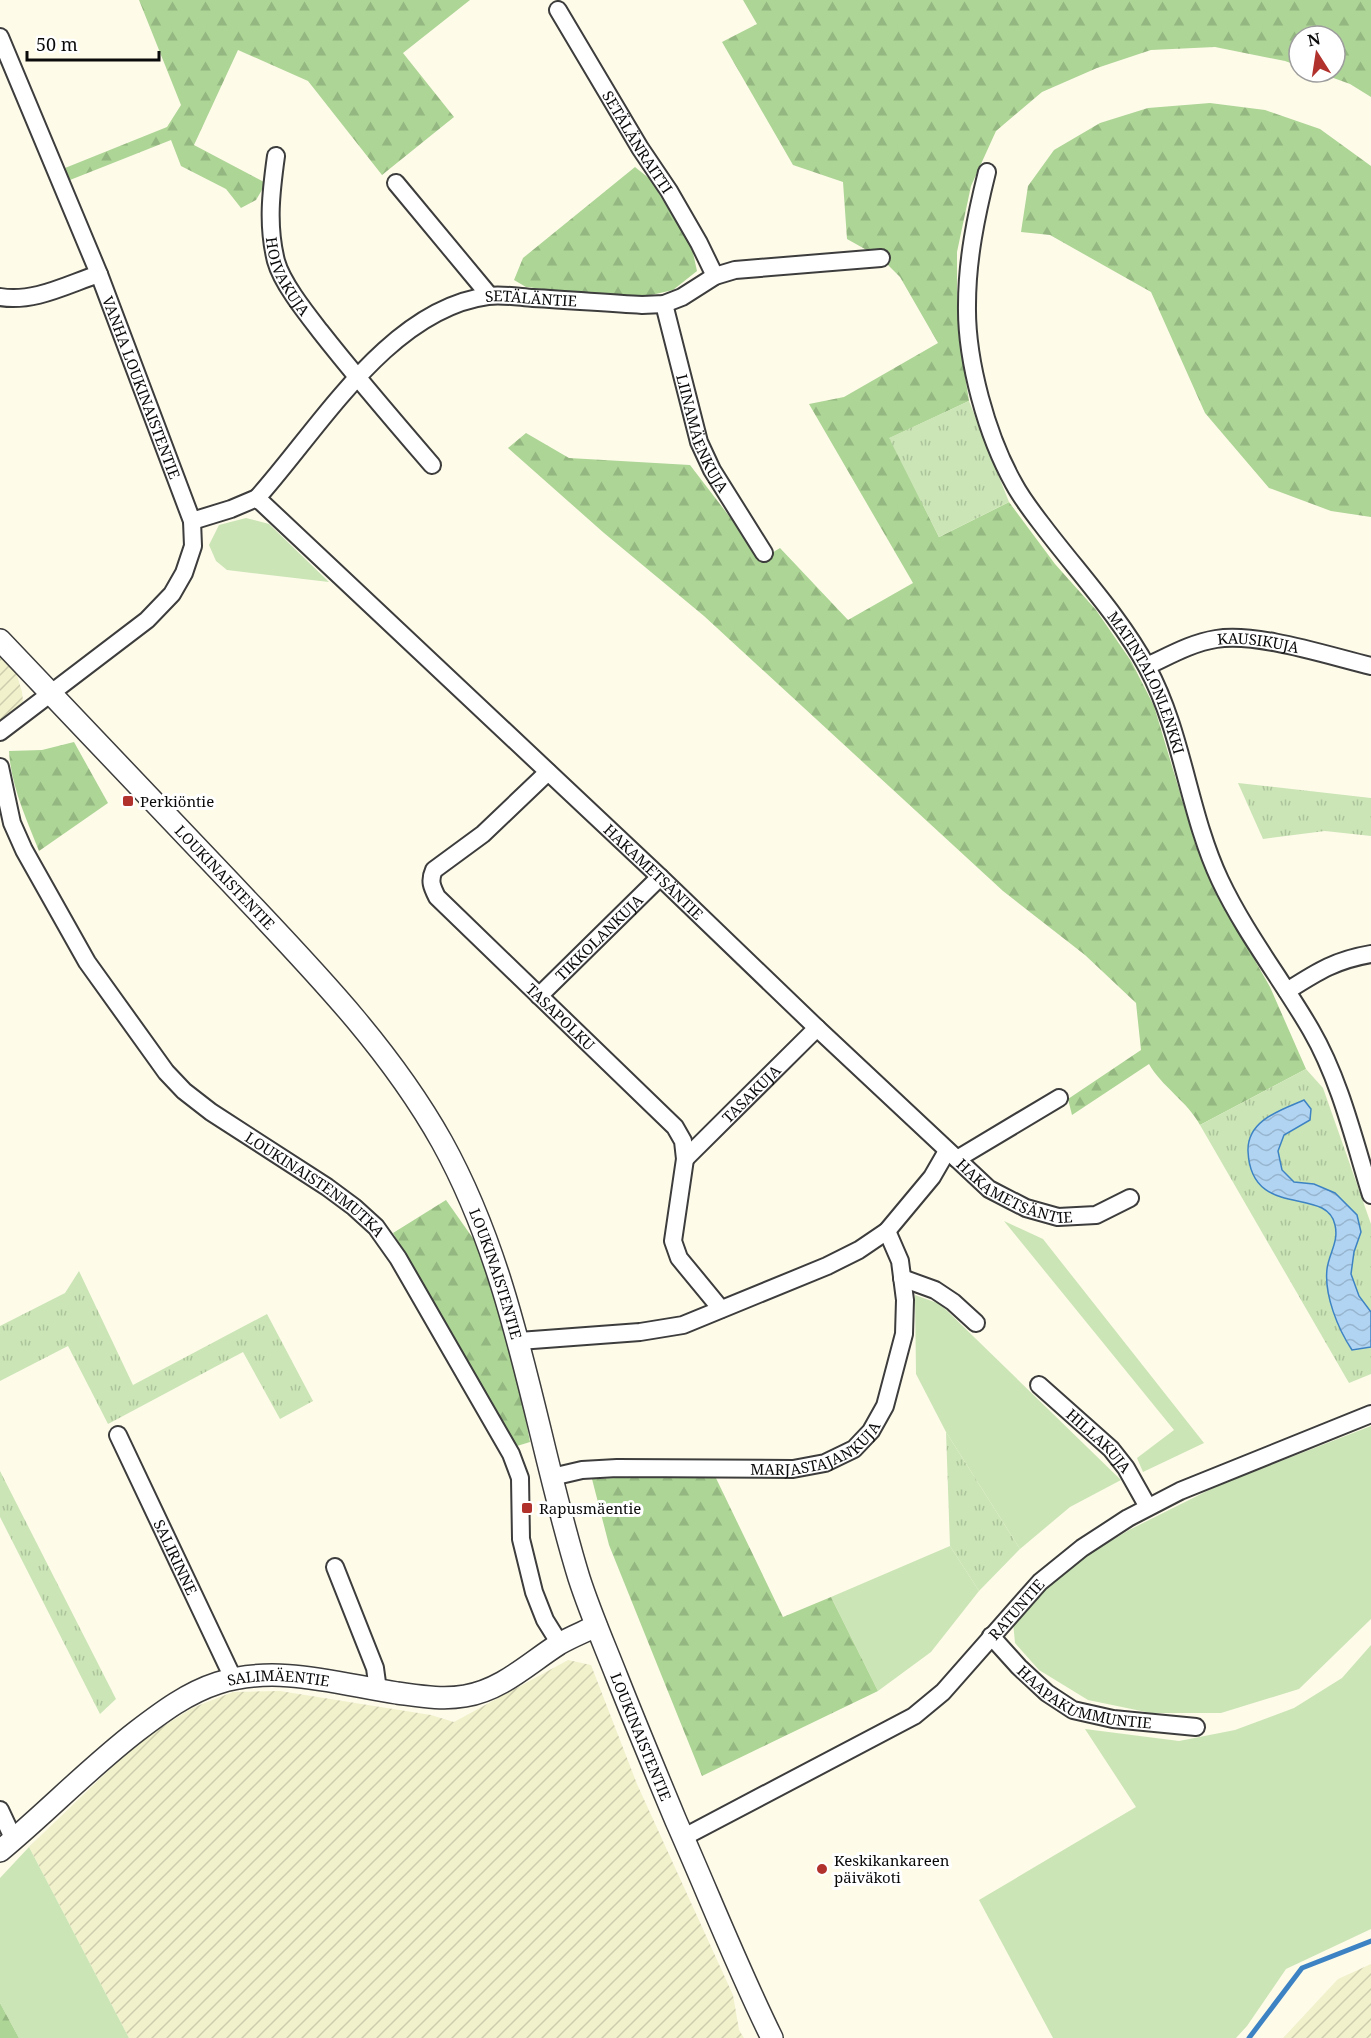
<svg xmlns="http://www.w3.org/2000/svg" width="1371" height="2038" viewBox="0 0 1371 2038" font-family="'Noto Serif',serif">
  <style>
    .farmland { fill: url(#farmland-furrows) }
    .grass { fill: #cbe5b6 }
    .forest { fill: url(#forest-firs) }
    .park { fill: url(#park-tufts) }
    .water { fill: url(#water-waves); stroke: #3d83c4; stroke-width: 1.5 }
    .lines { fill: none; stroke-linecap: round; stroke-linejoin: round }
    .stream { stroke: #3d83c4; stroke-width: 5 }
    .minor-casing { stroke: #3d3d3d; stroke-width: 20 }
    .tertiary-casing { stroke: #3d3d3d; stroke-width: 24 }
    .minor { stroke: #fff; stroke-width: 16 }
    .tertiary { stroke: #fff; stroke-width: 21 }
    .poi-dot { fill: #b1312c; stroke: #fff; stroke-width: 2 }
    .labels { text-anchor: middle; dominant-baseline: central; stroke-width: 6; stroke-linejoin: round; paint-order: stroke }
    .street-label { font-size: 15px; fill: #0a0a0a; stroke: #fff }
    .poi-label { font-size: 15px; fill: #0a0a0a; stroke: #fff; text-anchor: start }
  </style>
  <defs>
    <pattern id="farmland-furrows" width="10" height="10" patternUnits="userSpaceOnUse" patternTransform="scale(1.5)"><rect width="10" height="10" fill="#f1f1cc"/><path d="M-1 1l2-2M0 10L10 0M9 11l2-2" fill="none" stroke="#cdcdae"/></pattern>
    <pattern id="forest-firs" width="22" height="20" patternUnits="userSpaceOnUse" patternTransform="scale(1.5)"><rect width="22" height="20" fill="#add596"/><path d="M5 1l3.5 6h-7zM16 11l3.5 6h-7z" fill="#94b680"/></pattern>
    <pattern id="park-tufts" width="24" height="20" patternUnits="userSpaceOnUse" patternTransform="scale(1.5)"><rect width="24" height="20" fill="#cbe5b6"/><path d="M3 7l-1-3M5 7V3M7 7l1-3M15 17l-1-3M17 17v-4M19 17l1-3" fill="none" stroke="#adc39b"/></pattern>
    <pattern id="water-waves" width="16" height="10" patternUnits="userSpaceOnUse" patternTransform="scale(1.5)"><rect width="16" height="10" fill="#b1d4f2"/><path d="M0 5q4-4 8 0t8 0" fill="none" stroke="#97b5ce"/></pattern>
  </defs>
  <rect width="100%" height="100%" fill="#fefbe9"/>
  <path class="farmland" d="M0,657L17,675L22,692L23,701L21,706L0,722Z
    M568,1660L591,1665L637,1784L733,1995L739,2030L744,2038H129L29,1847L137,1743L192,1708L233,1692L280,1691L431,1715L454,1722Z
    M1371,1964V2038H1283L1338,1979Z"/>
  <path class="grass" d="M246,518L269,524L329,582L227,570L216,561L209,545L219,525Z
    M1004,1221L1043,1239L1204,1443L1143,1472L1137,1458L1174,1430Z
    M915,1295L940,1304L1121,1480L1070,1507L1020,1549L946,1432L916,1374Z
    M1371,1426V1619L1299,1689L1221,1713H1151L1088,1700L1039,1670L1015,1643L1013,1622L1068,1567L1129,1530L1219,1485Z
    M950,1546L979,1591L931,1652L878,1691L831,1597Z
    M1371,1645V1929L1286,1969L1247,2026L1236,2038H1053L979,1900L1136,1807L1085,1729L1179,1741L1235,1730L1294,1708L1342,1678Z
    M29,1847L129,2038H19L0,2003V1878Z"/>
  <path class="forest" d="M139,0H470L403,53L454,117L382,175L308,81L238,50L194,145L266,183L256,200L241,208L226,189L181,166L171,140L70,180L65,168L167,127L181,105Z
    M743,0H1371V97L1350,84L1317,72H1335V36H1299V66L1285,61L1215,47L1151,50L1097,68L1042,92L996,131L971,186L957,252V304L963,363L969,401L890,438L939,537L1009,502L1055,564L1096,610L1131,661L1154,706L1196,846L1225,908L1270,987L1306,1069L1200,1125C1187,1101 1162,1087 1149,1064L1072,1115L1068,1099L1141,1050L1136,1003L1085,955L1003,891L704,616L604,533L508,448L526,433L569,458L690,465L762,559L780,548L848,620L913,583L809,404L844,397L938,343L900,277L881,258L847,239L843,182L793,165L722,42L757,24Z
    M1210,103L1265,110L1320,129L1371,166V517L1331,511L1269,488L1205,413L1151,292L1050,235L1021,232L1028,186L1054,150L1100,123L1148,108Z
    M635,167L650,179L692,248L697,271L673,290L634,299L526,287L514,280L523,258Z
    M74,742L108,803L39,851C26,818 11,786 9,751L42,750Z
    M446,1200L477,1244L510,1337L530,1442L517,1446L393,1233Z
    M714,1474L783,1617L831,1597L878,1691L702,1776L609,1545L592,1479Z
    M0,2003L19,2038H0Z"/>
  <path class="park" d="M969,401L1009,502L939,537L889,438Z
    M1238,783L1371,798V836L1325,831L1263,839Z
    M1306,1069L1323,1088L1371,1224V1374L1349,1383L1200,1125Z
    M79,1271L133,1385L267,1314L313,1401L280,1419L243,1352L108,1424L68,1346L0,1381V1326L65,1293Z
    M946,1432L1020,1549L979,1591L950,1546Z
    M0,1471L116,1699L100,1714L0,1517Z"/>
  <path class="water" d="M1304,1100L1311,1109L1310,1120L1284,1135L1278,1151L1282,1170L1294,1182L1314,1184L1335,1193L1357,1215L1361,1232L1354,1252L1351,1274L1359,1296L1371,1312V1347L1352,1350C1338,1329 1324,1295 1327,1269C1329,1253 1339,1242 1335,1225C1327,1185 1251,1221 1248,1151C1247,1120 1281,1110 1304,1100Z"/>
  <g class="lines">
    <path class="stream" d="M1249,2038L1302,1968L1371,1941"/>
    <g class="minor-casing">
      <g id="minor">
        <path id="s1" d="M558,10L640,148L669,191L699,243L715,276"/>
        <path id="s2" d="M0,37L99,274L192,521L193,546L184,573L172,594L147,620L0,732"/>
        <path id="s3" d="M276,156C271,192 267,225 276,261C282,283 306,313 320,331C356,377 394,421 432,465"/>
        <path id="s4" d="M987,172C976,216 967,260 967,305C966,361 987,436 1014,484C1022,499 1033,513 1043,526C1077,571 1120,617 1147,667C1183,733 1188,812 1220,880C1245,933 1282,980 1311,1030C1340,1080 1354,1140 1371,1195"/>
        <path d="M396,183L489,295"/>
        <path d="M0,297C34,303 68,284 99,274"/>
        <path id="s5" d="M664,304L699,442L712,470L764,553"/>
        <path id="s6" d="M257,498C319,429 389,309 488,296C502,294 519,297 533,298C570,300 606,303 642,305L664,304L682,297L715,276L735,270L881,258"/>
        <path id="s7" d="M192,521L231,509L257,498L660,877L817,1028L989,1189L1026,1208L1058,1217L1096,1215L1130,1198"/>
        <path id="s8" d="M1147,666C1169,656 1191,643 1216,639C1257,632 1329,656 1371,666"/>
        <path id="s9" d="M0,767L12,823L24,850L87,962L166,1072L184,1091L211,1112L327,1187L354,1207L376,1227L398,1258L511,1454L520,1478L521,1539L534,1592L545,1620L560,1644"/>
        <path id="s10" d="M548,772L483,834L434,870C429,881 432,887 437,897L675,1127L683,1141L685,1159L673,1241L679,1258L721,1309"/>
        <path d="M1287,991C1317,972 1335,960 1371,954"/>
        <path id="s11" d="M539,996L660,877"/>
        <path id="s12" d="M685,1159L817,1028"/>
        <path d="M957,1159L1059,1098"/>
        <path d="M902,1278L935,1290L953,1302L976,1323"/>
        <path d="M519,1341L640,1332L683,1325L827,1266L859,1250L887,1231L932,1177L947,1151"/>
        <path id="s13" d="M1039,1385L1111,1449L1126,1468L1148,1507"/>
        <path id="s14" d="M118,1435L233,1678"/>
        <path id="s15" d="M552,1477L582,1470L617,1468L793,1469L825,1463L854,1449L871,1431L885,1406L904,1334L905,1300L900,1261L887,1231"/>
        <path d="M335,1567L375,1668L378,1690"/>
        <path id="s16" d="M991,1636L1019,1667L1047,1693L1073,1710L1113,1719L1196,1727"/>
        <path d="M0,1810L14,1840"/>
        <path id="s17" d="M684,1837L914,1716L943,1692L1040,1582L1082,1548L1128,1518L1180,1491L1371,1414"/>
      </g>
    </g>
    <g class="tertiary-casing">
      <g id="tertiary">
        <path id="s18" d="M0,640C77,721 154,802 231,883C307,964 387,1044 442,1142C517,1277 534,1432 579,1578C590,1612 604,1644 617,1677C636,1725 656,1773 676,1821C708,1893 737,1967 772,2038"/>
        <path id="s19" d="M0,1851C47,1812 89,1768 137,1731C162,1712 187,1693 218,1683C276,1664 339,1684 397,1693C420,1696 442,1700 465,1696C502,1690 529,1663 559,1644C571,1637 584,1632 596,1626"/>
      </g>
    </g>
    <use href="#minor" class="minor"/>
    <use href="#tertiary" class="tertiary"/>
  </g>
  <g class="poi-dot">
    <rect x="122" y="795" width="12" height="12" rx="3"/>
    <rect x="521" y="1502" width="12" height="12" rx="3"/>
    <circle cx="822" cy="1869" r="6"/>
  </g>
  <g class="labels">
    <g class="street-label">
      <text stroke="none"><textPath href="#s1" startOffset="154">SETÄLÄNRAITTI</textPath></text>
      <text stroke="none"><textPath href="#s3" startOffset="124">HOIVAKUJA</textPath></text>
      <text stroke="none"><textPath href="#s6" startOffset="357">SETÄLÄNTIE</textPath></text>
      <text stroke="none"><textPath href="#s2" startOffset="378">VANHA LOUKINAISTENTIE</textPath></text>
      <text stroke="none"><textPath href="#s5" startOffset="135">LIINAMÄENKUJA</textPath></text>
      <text stroke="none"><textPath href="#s8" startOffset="117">KAUSIKUJA</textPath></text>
      <text stroke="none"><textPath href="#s4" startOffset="562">MATINTALONLENKKI</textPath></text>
      <text stroke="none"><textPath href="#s7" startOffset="614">HAKAMETSÄNTIE</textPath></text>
      <text stroke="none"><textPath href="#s18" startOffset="327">LOUKINAISTENTIE</textPath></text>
      <text stroke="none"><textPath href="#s11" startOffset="84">TIKKOLANKUJA</textPath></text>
      <text stroke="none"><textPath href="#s10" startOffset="351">TASAPOLKU</textPath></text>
      <text stroke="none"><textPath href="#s12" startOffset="93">TASAKUJA</textPath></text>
      <text stroke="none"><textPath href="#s9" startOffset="538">LOUKINAISTENMUTKA</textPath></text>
      <text stroke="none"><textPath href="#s7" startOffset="1100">HAKAMETSÄNTIE</textPath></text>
      <text stroke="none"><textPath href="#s18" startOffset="813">LOUKINAISTENTIE</textPath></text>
      <text stroke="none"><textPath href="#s15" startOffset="270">MARJASTAJANKUJA</textPath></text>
      <text stroke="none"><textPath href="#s13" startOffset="82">HILLAKUJA</textPath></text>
      <text stroke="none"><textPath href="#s14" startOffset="135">SALIRINNE</textPath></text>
      <text stroke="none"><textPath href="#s17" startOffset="408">RATUNTIE</textPath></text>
      <text stroke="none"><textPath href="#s19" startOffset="338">SALIMÄENTIE</textPath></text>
      <text stroke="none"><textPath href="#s16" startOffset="117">HAAPAKUMMUNTIE</textPath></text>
      <text stroke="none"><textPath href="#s18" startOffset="1299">LOUKINAISTENTIE</textPath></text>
    </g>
    <g class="poi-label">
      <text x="140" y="801">Perkiöntie</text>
      <text x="539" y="1508">Rapusmäentie</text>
      <text x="834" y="1860">Keskikankareen<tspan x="834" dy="17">päiväkoti</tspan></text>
    </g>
  </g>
  <g transform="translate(1317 54) rotate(348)"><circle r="28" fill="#ffffff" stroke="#9d9d9d" stroke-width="1.5"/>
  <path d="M0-4.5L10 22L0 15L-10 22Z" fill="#b1312c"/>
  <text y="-9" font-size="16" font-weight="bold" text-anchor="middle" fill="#0a0a0a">N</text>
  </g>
  <path d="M27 51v9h132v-9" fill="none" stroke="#0a0a0a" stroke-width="3"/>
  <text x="36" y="51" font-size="18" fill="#0a0a0a" stroke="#ffffff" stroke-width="4.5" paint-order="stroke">50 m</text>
</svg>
